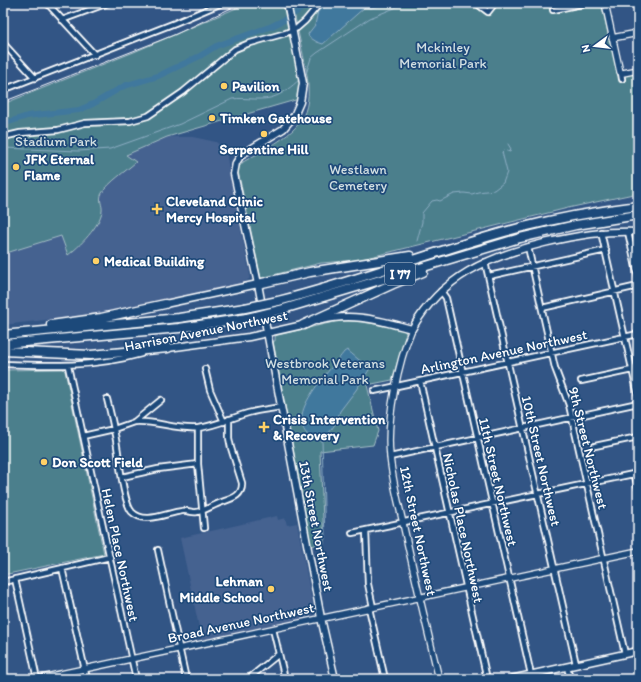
<svg xmlns="http://www.w3.org/2000/svg" width="641" height="682" viewBox="0 0 641 682" font-family="Itim,sans-serif">
  <style>
    .built { fill: #456290 }
    .green { fill: #4c7f8c; stroke: #a6bfc6 }
    .water { fill: #41789d; stroke: #8daec4 }
    .lines { fill: none; stroke-linecap: round; stroke-linejoin: round }
    .stream { stroke: #8daec4; stroke-width: 1 }
    .river { stroke: #41789d; stroke-width: 6 }
    .minor-casing { stroke: #fff; stroke-width: 8 }
    .tertiary-casing { stroke: #fff; stroke-width: 8 }
    .secondary-casing { stroke: #fff; stroke-width: 9 }
    .motorway-casing { stroke: #fff; stroke-width: 11 }
    .minor { stroke: #1f4a7a; stroke-width: 4.5 }
    .tertiary { stroke: #1f4a7a; stroke-width: 5.5 }
    .secondary { stroke: #1f4a7a; stroke-width: 6 }
    .motorway { stroke: #1f4a7a; stroke-width: 8 }
    .rail { stroke: #fff; stroke-width: 1 }
    .motorway-bridge-casing { stroke: #fff; stroke-width: 11; stroke-linecap: butt }
    .motorway-bridge { stroke: #1f4a7a; stroke-width: 8 }
    .poi-dot { fill: #ffd166; stroke: #1f4a7a; stroke-width: 1.5 }
    .labels { text-anchor: middle; dominant-baseline: central; stroke-width: 3.5; stroke-linejoin: round; paint-order: stroke }
    .shield { fill: #1f4a7a; stroke: #bcc9d7; stroke-width: 1 }
    .shield-label { font-size: 13px; font-weight: bold; fill: #fff }
    .park-label { font-size: 14px; fill: #d2dfe2; stroke: #1f4a7a }
    .poi-label { font-size: 14px; font-weight: bold; fill: #fff; stroke: #1f4a7a; text-anchor: start }
    .street-label { font-size: 14px; fill: #fff; stroke: #1f4a7a }
  </style>
  <rect width="100%" height="100%" fill="#325585"/>
  <filter id="ink" filterUnits="userSpaceOnUse"><feTurbulence type="fractalNoise" baseFrequency=".025" numOctaves="2"/><feDisplacementMap in="SourceGraphic" scale="8" xChannelSelector="R" yChannelSelector="G"/><feConvolveMatrix kernelMatrix="1 2 1 2 8 2 1 2 1" color-interpolation-filters="sRGB"/></filter>
  <g filter="url(#ink)">
    <path class="built" d="M167,137H193L216,142L226,151L231,182L250,275L249,279L245,282L142,306L88,315L3,325V254L61,236L103,164Z
      M277,516L278,520L285,518L287,525L297,523L314,612L312,616L202,641L180,538Z"/>
    <path class="green" d="M248,3H284L301,85L299,99L167,137L126,155L136,162C126,171 109,182 102,193C98,200 103,205 102,211C100,226 79,247 68,255L61,236L3,254V104L134,52Z
      M292,3H601L618,76L638,72V193L568,208L358,260L321,263L261,278L238,171L239,167L243,162C260,152 279,143 293,130C317,108 307,73 301,45C298,31 295,17 292,3Z
      M338,321C361,320 381,325 403,330L405,331L406,334L392,380L367,385L378,431L373,445L320,451L324,543L311,546L273,341H275V336L278,335Z
      M63,369L65,371L104,554L3,575V370Z"/>
    <path class="water" d="M338,3H389L371,8L365,7L323,44L317,42L309,37L308,34L315,25L318,11L323,8Z
      M347,350L369,368V370L356,390L340,411L336,423L324,440C318,441 312,438 307,434C286,412 331,370 344,352Z"/>
    <g class="lines">
      <path class="stream" d="M304,75L306,74L311,58L317,53L370,18L407,3
        M3,148L78,151L110,149L180,124L232,99C246,97 263,102 276,96C284,93 292,86 299,80
        M417,241L422,222V213L432,201L437,200L440,201L454,194L464,193L472,194L478,192L494,190L503,183L507,172L502,152L504,150L510,152L511,149L508,144
        M322,440L325,539"/>
      <path class="river" d="M3,124L27,116L79,110L93,104L124,86L158,76L200,56L216,46L272,26L288,18L309,3"/>
      <g class="minor-casing">
        <path id="minor" d="M47,3L95,55
          M476,3L488,12L495,3
          M553,10L586,3
          M62,20L108,3
          M3,43L35,78
          M621,73L622,79
          M3,90L175,23L222,3
          M3,137L20,133L58,130L85,123L130,121L148,116L183,92L235,49L247,44L286,33L297,28L305,21L320,3
          M601,232L638,395
          M628,232L638,276
          M528,247L555,368L569,405L625,654
          M485,262L576,664
          M489,276L606,250
          M441,291L446,298L532,679
          M542,308L638,286
          M3,364C50,366 95,367 141,354
          M68,366L136,679
          M205,369L210,390L224,422
          M420,381L487,679
          M581,381L632,370
          M374,391L638,334
          M107,399C110,411 113,423 115,435C119,451 122,501 132,512C145,525 166,513 182,511C187,510 192,513 197,512C204,511 210,507 217,504C228,499 243,498 242,483L231,448L229,438V419
          M134,422C155,420 175,430 198,428C216,426 231,418 248,413C259,410 270,409 281,407
          M198,428V464L204,528
          M83,436L114,429L134,422L161,400
          M595,446L638,437
          M390,457L638,403
          M634,473L638,488
          M122,477L158,469L198,464
          M366,530L368,584L373,607
          M352,533L638,473
          M158,550L186,679
          M62,568L87,679
          M15,579L37,679
          M3,582L110,557
          M369,608L385,679
          M273,629L285,679
          M567,667L570,679
          M248,679L279,654"/>
      </g>
      <g class="tertiary-casing">
        <path id="tertiary" d="M605,3L620,72L623,73L638,70
          M612,38L638,33
          M412,329C398,362 386,420 390,456C392,480 399,504 404,528C415,578 427,629 439,679
          M37,679L638,551"/>
      </g>
      <g class="secondary-casing">
        <path id="secondary" d="M287,3L303,83L300,102L294,116L283,129L241,155L236,163L234,174L258,284L321,618L335,679
          M165,304L258,284
          M317,321C354,312 377,320 412,329C442,276 488,257 544,243C579,235 602,231 638,232
          M168,348L249,337L307,324
          M511,679L638,651"/>
      </g>
      <g class="motorway-casing">
        <path id="motorway" d="M258,284L310,272L410,256
          M278,301C360,281 438,249 519,228C558,218 598,211 638,206
          M280,310L520,238L576,225L638,215
          M51,325L101,318L165,304
          M303,325L393,284L423,272
          M3,335L179,318L245,308
          M3,344L179,328L247,318
          M3,351L91,355L168,348"/>
      </g>
      <use href="#minor" class="minor"/>
      <use href="#tertiary" class="tertiary"/>
      <use href="#secondary" class="secondary"/>
      <use href="#motorway" class="motorway"/>
      <path class="rail" d="M3,102L174,35L242,3"/>
      <g class="motorway-bridge-casing">
        <path id="motorway-bridge" d="M245,308L278,301
          M247,318L280,310"/>
      </g>
      <use href="#motorway-bridge" class="motorway-bridge"/>
    </g>
  </g>
  <g class="poi-dot">
    <circle cx="224" cy="86" r="4"/>
    <circle cx="212" cy="118" r="4"/>
    <circle cx="264" cy="134" r="4"/>
    <circle cx="16" cy="167" r="4"/>
    <path d="M155 203h4v4h4v4h-4v4h-4v-4h-4v-4h4z"/>
    <circle cx="96" cy="261" r="4"/>
    <path d="M262 421h4v4h4v4h-4v4h-4v-4h-4v-4h4z"/>
    <circle cx="44" cy="462" r="4"/>
    <circle cx="271" cy="589" r="4"/>
  </g>
  <g class="labels">
    <rect class="shield" x="385" y="263" width="30" height="22" rx="3"/>
    <g class="shield-label">
      <text x="400" y="274">I 77</text>
    </g>
    <g class="park-label">
      <text x="443" y="47">Mckinley<tspan x="443" dy="16">Memorial Park</tspan></text>
      <text x="56" y="141">Stadium Park</text>
      <text x="358" y="169">Westlawn<tspan x="358" dy="16">Cemetery</tspan></text>
      <text x="325" y="363">Westbrook Veterans<tspan x="325" dy="16">Memorial Park</tspan></text>
    </g>
    <g class="poi-label">
      <text x="232" y="86">Pavilion</text>
      <text x="220" y="118">Timken Gatehouse</text>
      <text x="264" y="149" text-anchor="middle">Serpentine Hill</text>
      <text x="24" y="159">JFK Eternal<tspan x="24" dy="16">Flame</tspan></text>
      <text x="166" y="201">Cleveland Clinic<tspan x="166" dy="16">Mercy Hospital</tspan></text>
      <text x="104" y="261">Medical Building</text>
      <text x="273" y="419">Crisis Intervention<tspan x="273" dy="16">&amp; Recovery</tspan></text>
      <text x="52" y="462">Don Scott Field</text>
      <text x="263" y="581" text-anchor="end">Lehman<tspan x="263" dy="16">Middle School</tspan></text>
    </g>
    <g class="street-label">
      <text transform="translate(206 331) rotate(-11)">Harrison Avenue Northwest</text>
      <text transform="translate(504 352) rotate(-12)">Arlington Avenue Northwest</text>
      <text transform="translate(588 448) rotate(76)">9th Street Northwest</text>
      <text transform="translate(541 461) rotate(77)">10th Street Northwest</text>
      <text transform="translate(498 482) rotate(77)">11th Street Northwest</text>
      <text transform="translate(316 526) rotate(79)">13th Street Northwest</text>
      <text transform="translate(463 528) rotate(78)">Nicholas Place Northwest</text>
      <text transform="translate(418 531) rotate(78)">12th Street Northwest</text>
      <text transform="translate(120 555) rotate(78)">Helen Place Northwest</text>
      <text transform="translate(241 623) rotate(-12)">Broad Avenue Northwest</text>
    </g>
  </g>
  <rect width="641" height="682" fill="none" stroke="#1f4a7a" stroke-width="16"/>
  <rect x="8" y="8" width="625" height="666" fill="none" stroke="#fff" stroke-width="1.5" filter="url(#ink)"/>
  <g transform="translate(595 46) rotate(255)" stroke="#1f4a7a" stroke-width="3" paint-order="stroke">
  <path d="M0-3L7 15L0 10L-7 15Z" fill="#ffffff"/>
  <text y="-6" font-size="11" font-weight="bold" text-anchor="middle" fill="#ffffff">N</text>
  </g>
</svg>
